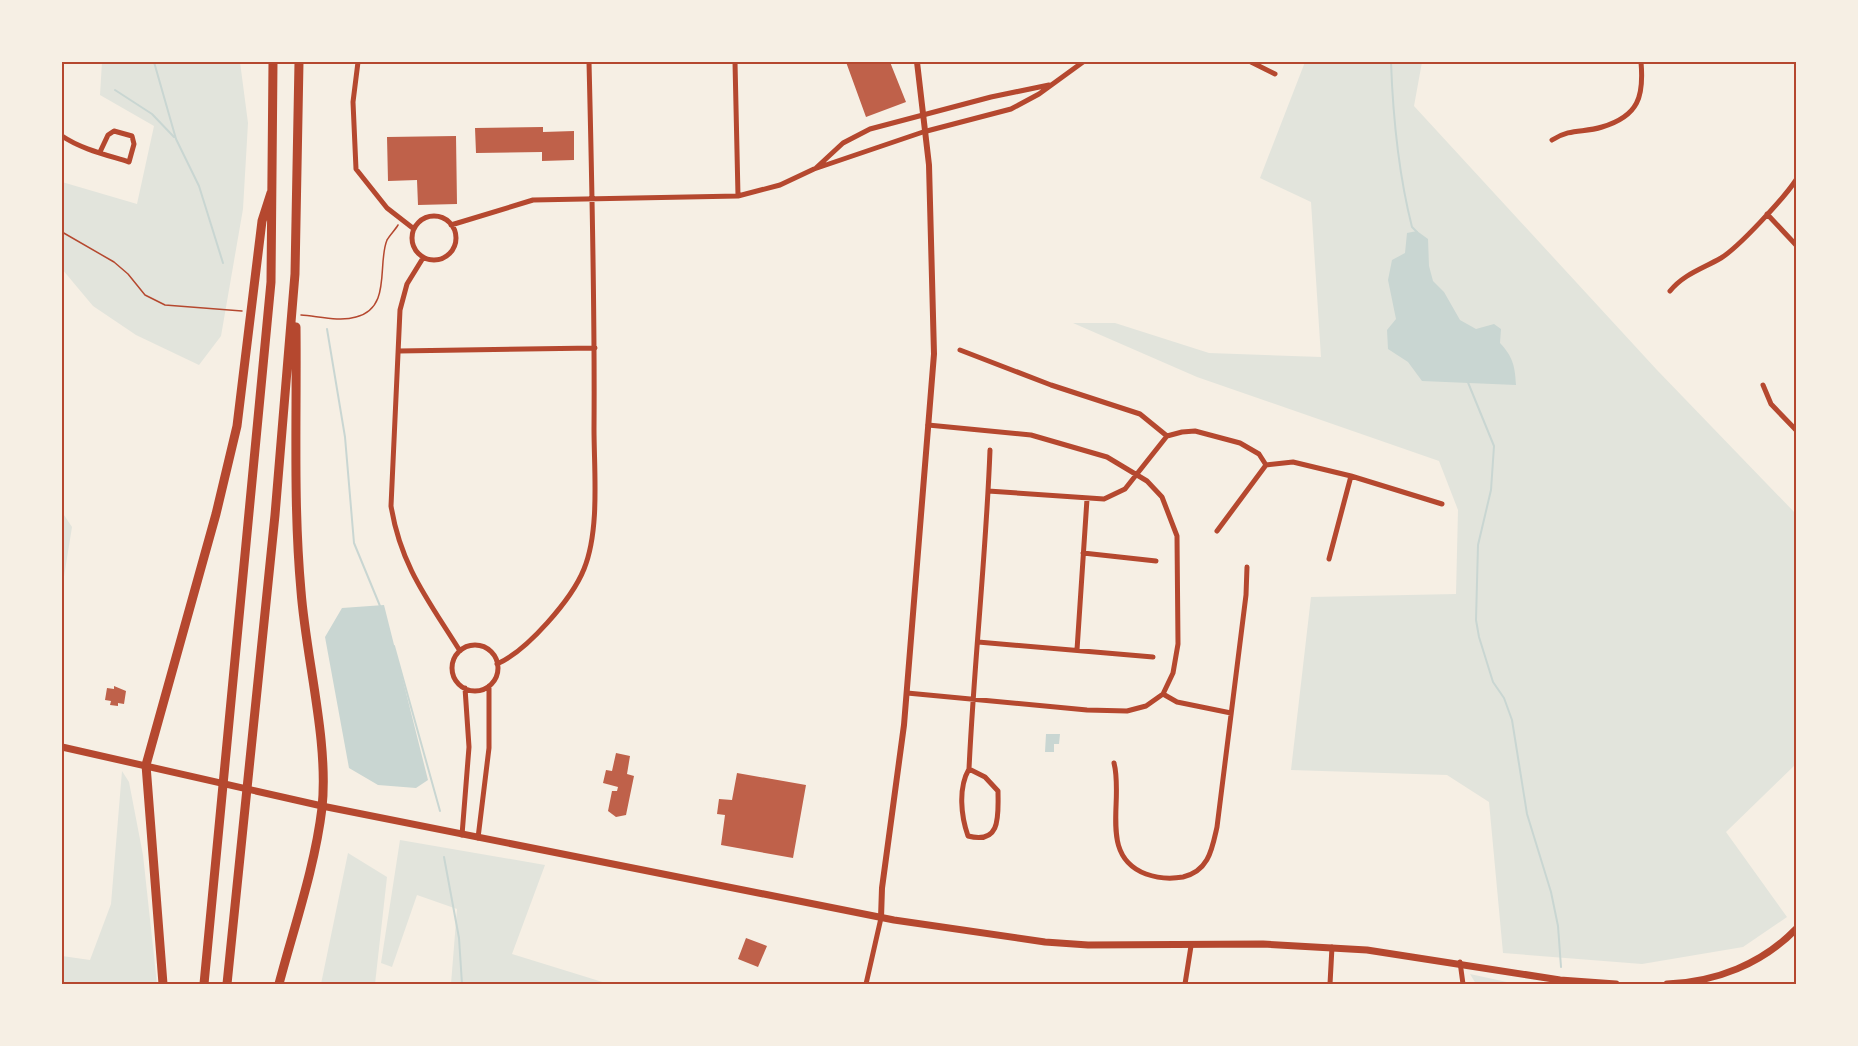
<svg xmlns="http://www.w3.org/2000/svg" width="1858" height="1046" viewBox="0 0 1858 1046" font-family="Inter,sans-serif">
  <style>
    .green { fill: #e2e4dc }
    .water { fill: #c9d6d2 }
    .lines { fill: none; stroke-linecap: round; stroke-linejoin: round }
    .stream { stroke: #c9d6d2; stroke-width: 2 }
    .building { fill: #bf614a }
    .path { stroke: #b5482f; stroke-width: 1.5 }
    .minor { stroke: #b5482f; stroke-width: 5 }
    .tertiary { stroke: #b5482f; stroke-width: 6 }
    .secondary { stroke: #b5482f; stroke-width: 7 }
    .motorway { stroke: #b5482f; stroke-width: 9 }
    .neatline { fill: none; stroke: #b5482f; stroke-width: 2 }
  </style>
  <rect width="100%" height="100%" fill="#f6efe4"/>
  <path class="green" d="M102,62H240L248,123L243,209L221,336L199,365L136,335L93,306L62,269V182L137,204L154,126L100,95Z
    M1305,62H1422L1414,106L1657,370L1796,514V764L1726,832L1787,917L1743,947L1642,964L1503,953L1489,802L1447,775L1291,770L1311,597L1456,594L1458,510L1439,461L1197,377L1073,323H1115L1209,353L1321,357L1311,202L1260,178Z
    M62,512L72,527L62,589Z
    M122,771L129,782L143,855L157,984H62V956L90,960L111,904Z
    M400,840L545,865L512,954L609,984H451L457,909L417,895L392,967L381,963Z
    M348,853L387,877L375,984H321Z
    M1470,974L1516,984H1476Z"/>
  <path class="water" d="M1417,231L1428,239L1429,266L1433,281L1444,292L1460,320L1476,329L1494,324L1501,329L1500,343C1513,357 1515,366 1516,385L1422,381L1408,362L1388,349L1387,330L1396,319L1388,280L1392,260L1405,253L1407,233Z
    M384,605L428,780L416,788L378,785L349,768L325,637L342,608Z
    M1046,734H1060L1059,744H1054V752H1045Z"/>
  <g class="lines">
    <path class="stream" d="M154,62L176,139L199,186L223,263
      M1391,62C1393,118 1398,172 1412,227L1417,232
      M115,90L152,114L174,137
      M327,329L345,437L354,543L380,606
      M1467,380L1494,446L1491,490L1478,545L1476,620L1479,637L1493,682L1504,698L1512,720L1527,814L1551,892L1558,926L1561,967
      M394,646L440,811
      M444,857L459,938L462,984"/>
  </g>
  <path class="building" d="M846,62H890L906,102L866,117Z
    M543,127V132L574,131V160L542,161V152L476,153L475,128Z
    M456,136L457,204L418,205L417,180L388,181L387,137Z
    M114,686L126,691L124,704L118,703V706L110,705L111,701L105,700L107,688L114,689Z
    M616,753L630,756L627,774L634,776L626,815L616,817L608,811L612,791H617L618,787L603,783L606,770L612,771Z
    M737,773L806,785L793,858L721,845L725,815L717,814L719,799L732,800Z
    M746,938L767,946L758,967L738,959Z"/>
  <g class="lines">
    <path class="path" d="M62,232L114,262L128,274L145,295L165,305L242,311
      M301,315C317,316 340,322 356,317C392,308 377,264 387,240C390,235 395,230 398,225"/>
    <path class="minor" d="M358,62L353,102L356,169L387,208L414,229
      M735,62L738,196
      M1251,62L1275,74
      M62,136C81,149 107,155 129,162L134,144L132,136L114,131L108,135L100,152
      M1552,140C1571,128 1583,133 1602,127C1639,116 1644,96 1641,62
      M816,168L843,143L870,129L991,97L1049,85
      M1767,214L1796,245
      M412 238a22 22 0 1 1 44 0a22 22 0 1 1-44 0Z
      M451,225L533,200L738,196L780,185L814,169L923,132L1011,109L1039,94L1083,62
      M423,258L407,284L400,310L391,506C401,567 429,601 460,651
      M1670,291C1684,274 1702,269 1721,258C1739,247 1784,198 1796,180
      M960,350L1051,385L1140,414L1167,436
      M399,351L595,348
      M1763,385L1771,404L1796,430
      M1266,465L1293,462L1351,476L1442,504
      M988,491L1104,499L1125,489L1167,436L1182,432L1195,431L1240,443L1259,454L1266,465
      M1217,531L1266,465
      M1083,553L1156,561
      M1329,559L1351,476
      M978,642L1153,657
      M452 668a23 23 0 1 1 46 0a23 23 0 1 1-46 0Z
      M1077,650L1087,499
      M497,664C527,651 572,599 584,569C600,530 594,470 594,429C595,306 592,184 589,62
      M907,693L1087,710L1127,711L1146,706L1163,694L1173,673L1178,644L1177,536L1162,497L1147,481L1107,457L1031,435L928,425
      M1163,694L1177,702L1231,713
      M1114,763C1124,801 1098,856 1146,874C1157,878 1171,879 1183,877C1209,871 1212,849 1217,827L1246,595L1247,567
      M969,769C958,788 961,816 968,836C1002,845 998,814 998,791L985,777L969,769C974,663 986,556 990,450
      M462,835L469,747L465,688
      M478,838L489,748V686
      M1460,962L1463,984
      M866,984L881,918
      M1185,984L1191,946
      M1330,984L1332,947"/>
    <path class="tertiary" d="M881,918L882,888L904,725L934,354L929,165L917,62"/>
    <path class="secondary" d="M62,747L322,806L894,920L1045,942L1088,945L1263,944L1367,950L1560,980L1616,984
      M1667,984C1716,982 1762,964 1796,929"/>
    <path class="motorway" d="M163,984L146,765L216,514L237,426L262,221L271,193
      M204,984L271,282L273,62
      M227,984L275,515L295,274L299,62
      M279,984C294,927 315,867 322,808C329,742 306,658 301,591C293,503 297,415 296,327"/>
  </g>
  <rect width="1858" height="1046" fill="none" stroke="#f6efe4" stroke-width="126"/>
  <rect x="63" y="63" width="1732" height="920" class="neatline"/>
</svg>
